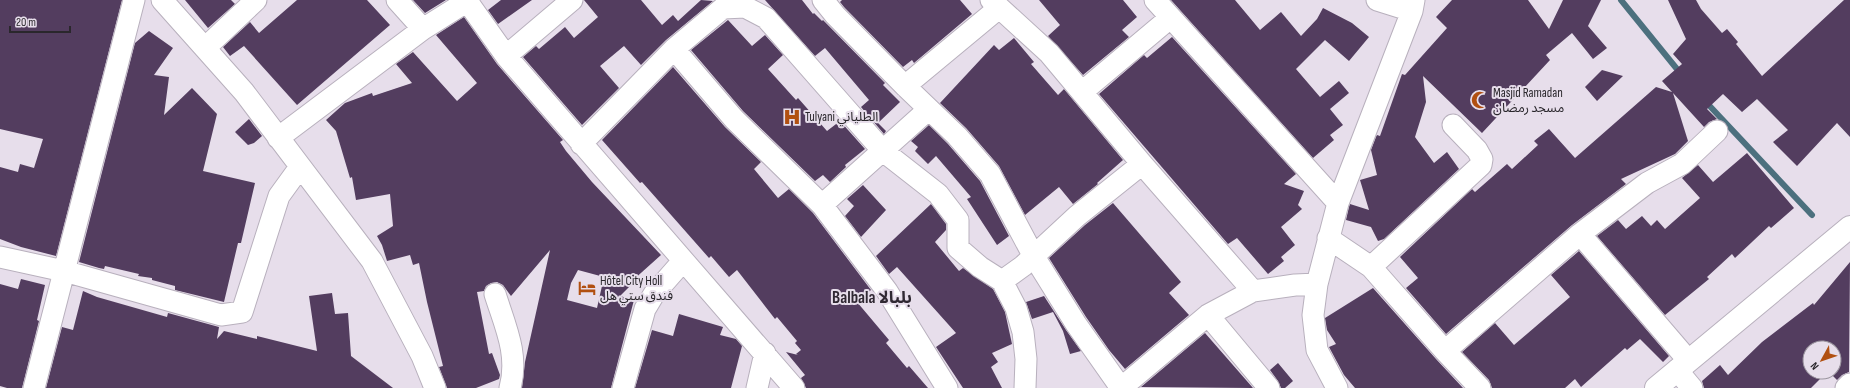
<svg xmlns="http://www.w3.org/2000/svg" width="1850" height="388" viewBox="0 0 1850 388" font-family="'Sofia Sans Condensed','Noto Sans Arabic',sans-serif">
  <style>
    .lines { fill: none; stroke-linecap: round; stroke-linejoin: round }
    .stream { stroke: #4c707e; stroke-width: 6 }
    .building { fill: #533d5f; fill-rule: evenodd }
    .minor-casing { stroke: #b8b0bd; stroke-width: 23 }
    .major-casing { stroke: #b8b0bd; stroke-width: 24 }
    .minor { stroke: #fff; stroke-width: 21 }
    .major { stroke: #fff; stroke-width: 22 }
    .labels { text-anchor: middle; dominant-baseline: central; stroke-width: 4; stroke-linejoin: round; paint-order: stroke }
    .poi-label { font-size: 13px; fill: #2a272c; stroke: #e7deeb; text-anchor: start }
    .district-label { font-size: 17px; font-weight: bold; fill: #302933; stroke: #e7deeb }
  </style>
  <rect width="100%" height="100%" fill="#e7deeb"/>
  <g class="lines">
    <path class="stream" d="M1621,0L1681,74
      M1705,101L1812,215"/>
  </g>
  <path class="building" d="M0,0H122L56,256L21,247L0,239V167L18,172L20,164L34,168L43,139L0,129Z
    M185,0H231L235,4L208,28Z
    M297,0H367L390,25L297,105L244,46L230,56L223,47L250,22L259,33Z
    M413,0H446L425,13Z
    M501,0H532L498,24L488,10Z
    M584,0H641L662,25L673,15L678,21L701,0L713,1L666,40L641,65L624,46L600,66L619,88L582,125L523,57L536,46L539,49L565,27L574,38L598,17Z
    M765,0H802L813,14L814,13L822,21L823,20L885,83L883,85L900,102L878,123L886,131L884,134L861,107L869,100L825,48L815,56Z
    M842,0H960L972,14L914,63L912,60L903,67L844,7L840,2Z
    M1039,0H1123L1137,17L1122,30L1129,37L1083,75L1048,36L1060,25Z
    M1171,0H1235L1260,30L1281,12L1301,36L1317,19L1323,8L1352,23L1369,37L1349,61L1325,40L1296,69L1320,97L1339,81L1349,93L1330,109L1343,125L1330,135L1334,140L1313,158Z
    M1452,0H1528L1549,29L1563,0H1601L1588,26L1607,48L1593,59L1572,33L1546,55L1550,60L1482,133L1423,76L1426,102L1415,137L1434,163L1447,152L1459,169L1384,239L1378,241L1371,227L1346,220L1349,207L1350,204L1369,210L1360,180L1377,175L1371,150L1376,137L1377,135L1380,136L1402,74L1405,75L1447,28L1436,17Z
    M1668,0H1696L1701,9L1722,33L1727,29L1738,42L1736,44L1762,76L1844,0H1850V137L1837,123L1797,166L1773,142L1788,130L1757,99L1742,112L1723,94L1707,109L1717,119L1709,122L1704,127L1673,93L1688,141L1675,154L1621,179L1626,184L1572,225L1446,334L1406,288L1418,278L1400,257L1472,189L1475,192L1507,164L1512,169L1538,145L1534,141L1549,129L1575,158L1656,87L1672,92L1662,81L1682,64L1673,54L1686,39Z
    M464,17L497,64L563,140L560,142L566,151L592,182L661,255L632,281L633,283L620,296L634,300L611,388H522L525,362L550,250L511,296L503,285L497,282L491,283L486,286L484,291L477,292L489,354L492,353L500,375L499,379L476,388H447L439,367L443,366L427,302L419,263L413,265L410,255L387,261L382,245L377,236L393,226L390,194L356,200L352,177L350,178L336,131L326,120L345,103L372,93L373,96L412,83L396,64L413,52L457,101L477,83L436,35ZM578,270L604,277L597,308L567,300L571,283Z
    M728,20L752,46L765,35L783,55L768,69L796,100L798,98L827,131L840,121L865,149L845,165L846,167L830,182L823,175L815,181L743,111L691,50Z
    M149,31L173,48L154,75L169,77L164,115L192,88L217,114L203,171L255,183L241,243H238L224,302L175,290V286L152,280V278L138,276L139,274L105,266L104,269L99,268L79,262L135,43Z
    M1172,37L1296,174L1284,184L1304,191L1298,205L1302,209L1281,227L1295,245L1281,257L1284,261L1268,274L1237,238L1228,244L1099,94L1144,55L1147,58Z
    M1014,38L1034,62L1031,64L1058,95L1064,89L1123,160L1097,183L1098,184L1073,204L1059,187L1025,215L999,166L966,128L940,103L994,45L999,50Z
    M673,67L725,127L761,162L754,169L778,198L789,189L813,213L871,290L857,302L889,340L886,343L907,368L909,366L928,388H806L801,378L805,375L786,352L798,355L796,354L801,350L795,343L797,341L777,317L775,319L737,270L729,277L711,256L709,258L642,182L640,183L602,140Z
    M1602,70L1623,76L1597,101L1585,87Z
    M249,119L262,136L254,143L248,145L235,132Z
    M929,125L948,144L980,181L1009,236L997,245L967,199L971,197L936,156L928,164L915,151L918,147L911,141Z
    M1747,153L1794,208L1771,228L1769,226L1735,258L1732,254L1707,277L1709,279L1665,315L1597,236L1618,220L1626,229L1642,216L1651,226L1657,220L1665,229L1700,198L1682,178L1698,165L1713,182Z
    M863,185L886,210L861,237L845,216L854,206L847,199Z
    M1113,203L1181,282L1169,293L1189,315L1125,369L1109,350L1086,317L1049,258L1085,225Z
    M931,204L946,224V230L935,242L959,271L963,268L993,289L1005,312L1012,344L992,353L998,362L991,367L1002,388H963L936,347L956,333L897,267L889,274L876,256Z
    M1579,251L1669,356L1663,362L1640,339L1627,350L1625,348L1581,387L1575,379L1565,388H1492L1489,380L1462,352L1495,323L1514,345L1570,297L1551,275Z
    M1850,262L1849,372L1842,375L1837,380L1829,372H1834V348H1810V372H1827L1811,388H1704L1702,381L1720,365L1728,375L1762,342L1813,303L1814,305Z
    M21,279L45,285L37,320L39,321L22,388H7L0,386V284L18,289Z
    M1373,288L1436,359L1463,388H1355L1344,375L1329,347L1336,344L1327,330L1325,318Z
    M83,291L97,297L167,317L168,313L219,327L217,339L224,331L257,339V336L317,351L309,296L332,293L335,314L348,313L351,356L393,388H46L62,327L73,330Z
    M1044,296L1066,330L1081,351L1070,354L1063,331L1053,312L1032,319L1026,302Z
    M679,314L723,327L720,335L736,339L742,346L731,388H635L652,330L673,336Z
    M1205,333L1253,388L1141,387Z
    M1278,363L1293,381L1285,388H1281L1278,381L1270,370Z"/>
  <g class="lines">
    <g class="minor-casing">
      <path id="minor" d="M162,0L244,92L372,261L422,356L435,388
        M397,0L423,29
        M823,0L835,15L905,86L957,136L990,174L1033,255L1076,324L1121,388
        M991,0L1049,53L1142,164L1253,291
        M1155,0L1338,203
        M1377,0L1412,11
        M467,1L506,56L794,388
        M205,48L256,0
        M674,49L734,119L822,205L887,291L947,388
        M506,56L572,0
        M905,86L999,8
        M1082,92L1170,18
        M278,138L423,29L469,0
        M581,144L674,49L723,8L745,7L766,18L883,151L938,194L958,220V248L980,267L1002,281L1016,308L1023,332L1026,359L1025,388
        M822,205L929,109
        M1580,234L1688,360
        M1328,238L1371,267L1445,351L1480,388
        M0,257L64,271L221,315L242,312L279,196L300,167
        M1371,267L1481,165L1482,159L1477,150L1453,125
        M1002,281L1023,266L1077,216L1142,164
        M495,294C505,326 519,354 510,388
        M1208,315L1269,388
        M1445,351L1580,234L1647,183L1682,164L1717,131
        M1677,370L1692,388
        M34,388L134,0
        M623,388L645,309L654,294L683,261
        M757,388L765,353
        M1121,388L1208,315L1253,291L1295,285L1317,284
        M1337,388L1317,350L1313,315L1317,284L1338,203L1412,11L1414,0
        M1846,388L1850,384"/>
    </g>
    <g class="major-casing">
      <path id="major" d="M1656,388L1850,227"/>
    </g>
    <use href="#minor" class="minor"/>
    <use href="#major" class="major"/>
  </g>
  <defs>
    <g id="mosque-bare" transform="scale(1.38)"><path d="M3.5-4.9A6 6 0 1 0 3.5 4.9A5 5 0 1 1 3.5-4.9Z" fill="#b15011" stroke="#e7deeb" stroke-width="2.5" paint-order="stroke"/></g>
    <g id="hospital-bare" transform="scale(1.38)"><path d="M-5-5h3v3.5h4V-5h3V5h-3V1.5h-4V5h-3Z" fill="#b15011" stroke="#e7deeb" stroke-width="2.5" paint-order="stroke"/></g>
    <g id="hotel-bare" transform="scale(1.38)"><path d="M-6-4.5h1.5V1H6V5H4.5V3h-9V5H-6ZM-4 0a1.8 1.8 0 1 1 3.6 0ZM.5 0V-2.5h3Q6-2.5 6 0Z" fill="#b15011" stroke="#e7deeb" stroke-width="2.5" paint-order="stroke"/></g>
  </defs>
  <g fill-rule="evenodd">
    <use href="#mosque-bare" x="1480" y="100"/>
    <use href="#hospital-bare" x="792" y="117"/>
    <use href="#hotel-bare" x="587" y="288"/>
  </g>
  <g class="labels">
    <g class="poi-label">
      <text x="1493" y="93">Masjid Ramadan<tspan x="1493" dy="15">مسجد رمضان</tspan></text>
      <text x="805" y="117">Tulyani الطلياني</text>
      <text x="600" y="281">Hôtel City Holl<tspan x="600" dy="15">فندق ستي هل</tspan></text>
    </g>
    <g class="district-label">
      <text x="872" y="298">Balbala بلبالا</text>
    </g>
  </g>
  <g transform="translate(1822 360) rotate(230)"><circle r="19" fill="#e7deeb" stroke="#9b959f"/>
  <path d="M0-3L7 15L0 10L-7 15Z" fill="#b15011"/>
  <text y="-6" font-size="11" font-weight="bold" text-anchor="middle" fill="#2a272c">N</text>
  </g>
  <path d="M10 26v6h60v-6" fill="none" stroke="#2a272c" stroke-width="2"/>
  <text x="16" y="26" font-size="12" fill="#2a272c" stroke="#e7deeb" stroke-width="3" paint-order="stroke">20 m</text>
</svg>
